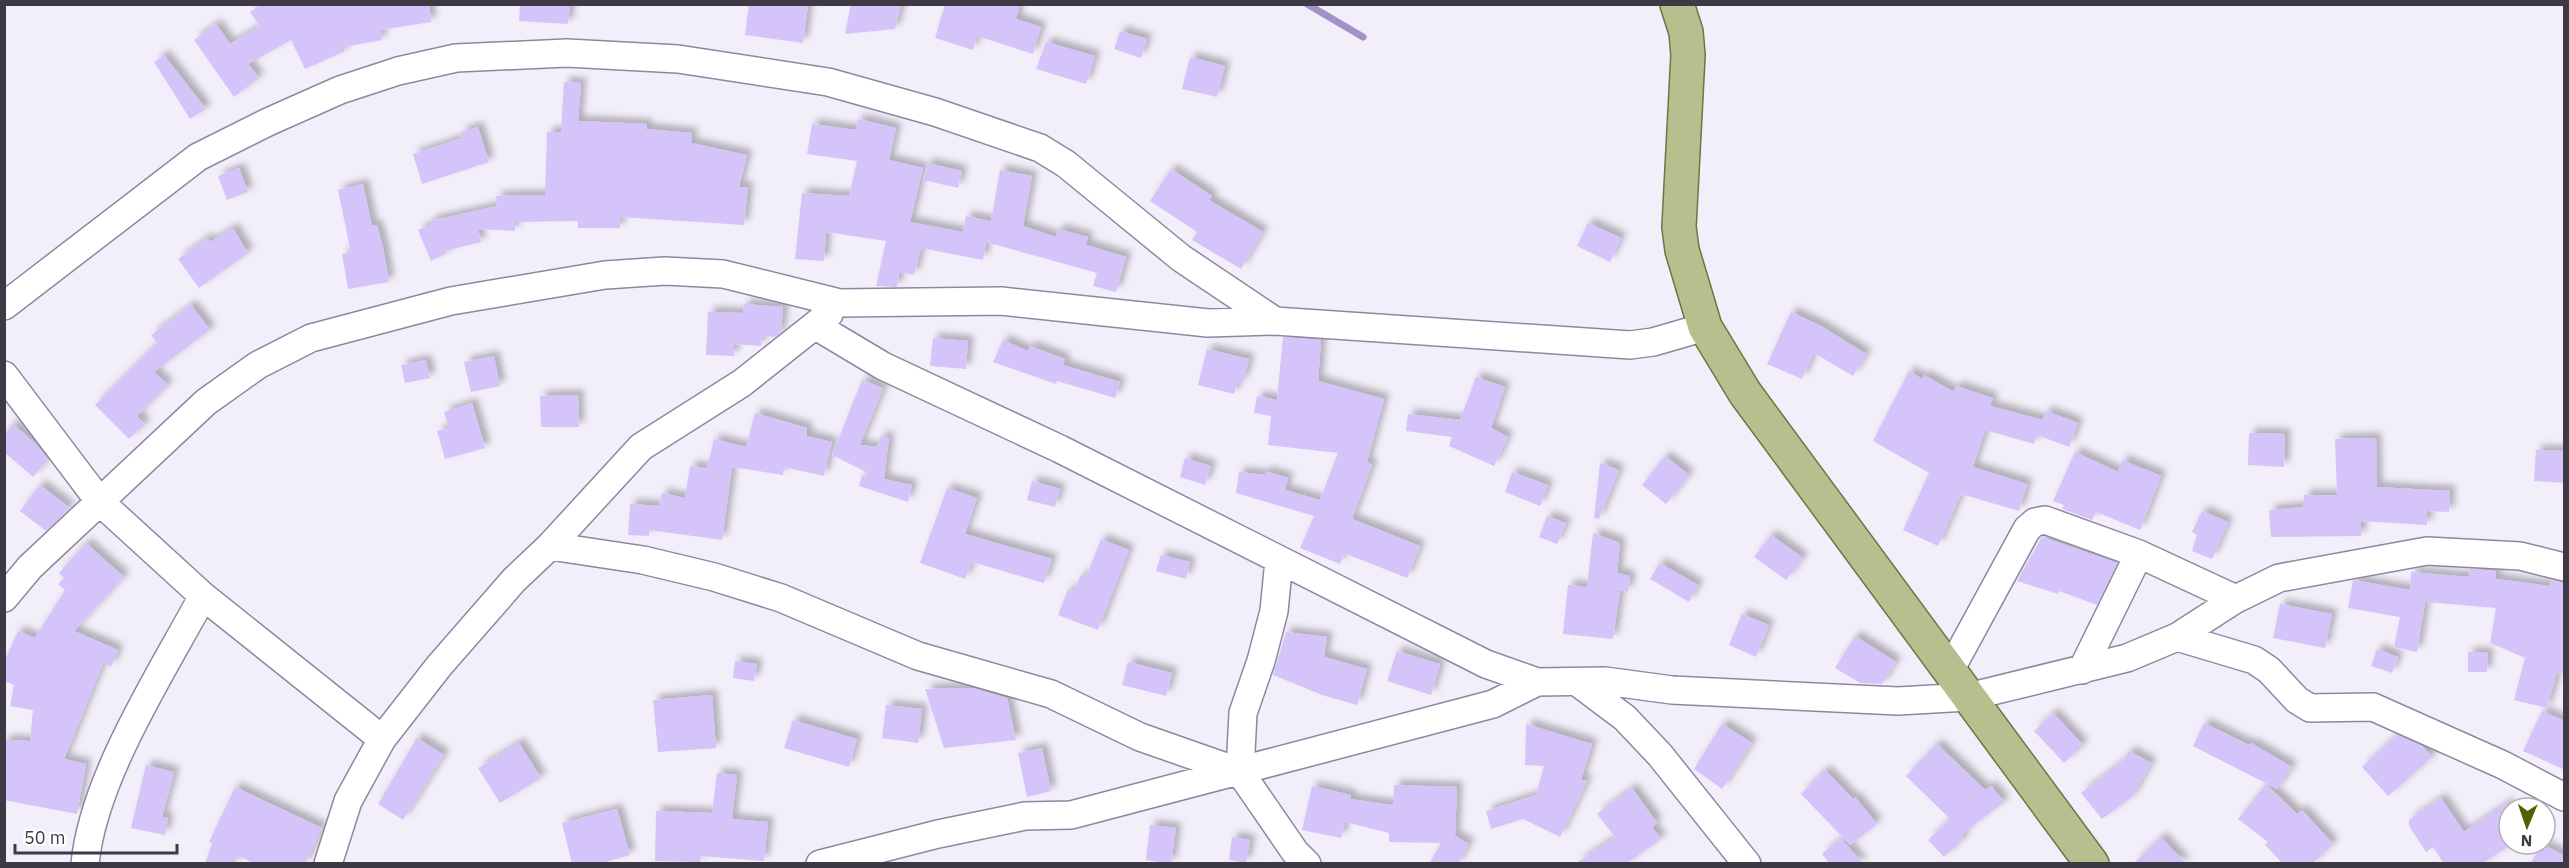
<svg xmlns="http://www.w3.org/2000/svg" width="2569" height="868" viewBox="0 0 2569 868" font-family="'IBM Plex Sans',sans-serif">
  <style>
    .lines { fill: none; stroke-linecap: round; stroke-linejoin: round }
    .stream { stroke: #a292c7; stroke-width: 7 }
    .building { fill: #d4c4f9; filter: url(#shadow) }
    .minor-casing { stroke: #8f87a1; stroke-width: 30 }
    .major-casing { stroke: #6c7643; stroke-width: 36 }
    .minor { stroke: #fff; stroke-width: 27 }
    .major { stroke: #b6c08e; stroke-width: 33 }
  </style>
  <defs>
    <filter id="shadow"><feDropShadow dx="5.5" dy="-5.5" stdDeviation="3" flood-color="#0004"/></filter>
  </defs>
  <rect width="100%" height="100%" fill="#f2effb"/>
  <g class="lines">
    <path class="stream" d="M1307,4L1363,37"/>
  </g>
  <path class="building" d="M262,4H429L431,22L380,30L382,40L343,47L345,51L305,69L291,40L248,64L259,78L234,97L194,40L216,24L230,44L260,26L250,12Z
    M520,4H570L568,24L519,21Z
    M749,4H808L803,43L745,35Z
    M851,4H901L895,29L845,34Z
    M945,4H1020L1016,19L1041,27L1033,54L977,36L973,50L935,38Z
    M1120,31L1147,39L1141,58L1114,49Z
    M1046,42L1095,56L1086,84L1036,69Z
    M164,55L206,109L190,119L154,62Z
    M1190,57L1225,66L1217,97L1182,89Z
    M564,82L581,83L578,121L647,124V129L692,133L691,143L747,155L739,187H748L744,225L620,217V228H578V221L515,222V231L478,229L481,242L445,251L446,254L431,261L418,230L430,225V221L497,206L496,196L545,195L547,132H561Z
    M858,119L896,128L889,160L923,168L910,222L963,232L966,216L991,221L1000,170L1032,176L1023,226L1056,237L1058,229L1088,237L1086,245L1126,257L1116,292L1093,286L1097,273L986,242L983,260L921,248L914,275L899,272L897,287L876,286L886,241L826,232L824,261L795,259L802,193L849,196L857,161L807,154L812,124L856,130Z
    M478,127L489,162L422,184L413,154L462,138L461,132Z
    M927,163L962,171L958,188L923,180Z
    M239,168L248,192L227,200L218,176Z
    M1171,169L1212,196L1209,200L1263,232L1241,269L1192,240L1197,232L1150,201Z
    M363,184L372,226L377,225L383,247L389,282L348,289L342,254L351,253L338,190Z
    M1588,223L1621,238L1610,262L1577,246Z
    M233,228L248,253L199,288L178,259L207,238L210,242Z
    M744,304L783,307L781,332L775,337L762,336L761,346L734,344V356L706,355L708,312L743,313Z
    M191,305L210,330L154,372L168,385L137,416L145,424L129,439L95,405L157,343L151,335Z
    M1791,312L1821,326L1866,354L1853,376L1814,353L1802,379L1767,364Z
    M1283,337L1321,340L1318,381L1384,399L1367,462L1372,465L1352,519L1420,546L1407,578L1344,553L1340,564L1300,548L1314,516L1236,493L1239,472L1265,475V471L1288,478L1285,490L1320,500L1338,453L1268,445L1271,416L1254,413L1257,396L1277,400Z
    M933,338L968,341L966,369L930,366Z
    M1003,340L1028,351L1030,346L1065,359L1063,365L1120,382L1115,398L1057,381L1056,384L993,362Z
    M1207,349L1249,359L1243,382L1238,381L1234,394L1198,385Z
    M494,356L500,386L471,392L464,362Z
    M426,360L430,378L405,383L401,365Z
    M1909,371L1922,379L1924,375L1954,392L1956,386L1993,398L1990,406L2043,420L2046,411L2078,423L2069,447L2037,435L2034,444L1985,430L1973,467L2027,484L2019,511L1961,494L1938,546L1903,530L1929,473L1873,441Z
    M1476,377L1505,387L1491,428L1508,437L1494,466L1449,446L1452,437L1406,431L1408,414L1460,420Z
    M862,380L883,388L860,445L877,447L881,436L889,438L884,479L912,485L908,502L859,486L862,475L867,476L868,473L832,455Z
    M578,395L579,427H541L540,396Z
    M472,403L485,448L445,459L437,431L449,428L444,412Z
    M755,413L807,428V436L832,442L824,476L784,467L783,475L732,467L722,540L649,530V536L628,535L630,504L659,506L662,493L685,498L690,466L707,468L714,439L746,447Z
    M13,424L36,444L48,459L33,477L4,452V435Z
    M2249,433L2285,434L2284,467L2248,465Z
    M2376,438L2377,487L2450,491L2449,512L2427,511V525L2361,521V536L2271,537L2269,510L2303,507L2304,495H2337L2335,439Z
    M2536,450L2565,451V483L2534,481Z
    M2075,452L2118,472L2122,460L2161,476L2140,530L2096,512L2092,520L2062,509L2064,505L2053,501Z
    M1665,456L1689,475L1666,504L1642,485Z
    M1185,458L1211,466L1205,485L1180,477Z
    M1600,463L1619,470L1599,519L1594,518Z
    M1512,472L1548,485L1540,506L1505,492Z
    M1032,481L1060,489L1055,507L1027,500Z
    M40,485L70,508L46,531L20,511Z
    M947,488L977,498L965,534L1052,559L1044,583L972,562L965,579L920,563Z
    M2202,511L2228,522L2212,559L2192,551L2197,535L2192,532Z
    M1547,516L1566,523L1557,544L1539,537Z
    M1593,533L1620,543L1617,573L1630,576L1628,592L1620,590L1613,639L1563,634L1568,585L1587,587Z
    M1771,535L1803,558L1786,580L1754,557Z
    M2042,537L2117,563L2097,605L2059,591L2058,594L2017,581Z
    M1101,539L1129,550L1098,630L1058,615L1068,590L1073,592L1081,575L1086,577Z
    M86,543L124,577L74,631L118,650L111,667L103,663L64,759L86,764L77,814L4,800V740L30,741L33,710L10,706L14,685L4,681V662L18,631L35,638L65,590L58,584L64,578L59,573Z
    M1161,555L1190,562L1186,579L1156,571Z
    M1660,563L1698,585L1689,602L1650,579Z
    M2470,569L2496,571V579L2550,586L2551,580L2565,582V675L2557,672L2547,708L2514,700L2525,658L2490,643L2496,608L2425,602L2417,652L2394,647L2400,617L2348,608L2353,580L2410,590L2411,572L2469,577Z
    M2280,604L2332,614L2325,648L2273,638Z
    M1742,614L1769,625L1756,657L1729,645Z
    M1286,632L1327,637L1324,657L1367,669L1357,705L1322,695L1273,675Z
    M1855,636L1896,662L1882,684L1860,683L1835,668Z
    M2377,649L2398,657L2392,673L2371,666Z
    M1397,651L1440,664L1431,695L1387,681Z
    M2468,652L2488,653L2487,672H2468Z
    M735,661L757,664L754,681L733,678Z
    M1128,662L1172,673L1166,696L1122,685Z
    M972,688L1007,698L1016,740L944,748L925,689Z
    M712,695L716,748L658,752L653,700Z
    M886,705L922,709L918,743L882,738Z
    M2542,711L2565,721V770L2523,751Z
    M2053,713L2083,745L2064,763L2034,731Z
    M793,720L857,739L849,767L784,748Z
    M2204,723L2249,745L2251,743L2292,767L2277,789L2193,746Z
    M1526,724L1592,744L1581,780L1587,781L1560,837L1523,819L1491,829L1486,811L1536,795L1544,766L1525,765Z
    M1722,724L1752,743L1722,789L1694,769Z
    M2397,735L2422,746L2432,757L2388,796L2362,767Z
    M417,738L444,755L403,820L378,804Z
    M519,743L541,778L500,803L478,768Z
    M1937,744L1985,790L1991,786L2004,802L1961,835L1964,839L1944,857L1928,840L1950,819L1906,776Z
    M1042,748L1051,791L1027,797L1018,753Z
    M2129,751L2151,763L2132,797L2102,819L2081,793L2123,761Z
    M146,765L174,772L162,817L168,818L165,835L131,828Z
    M1825,770L1853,799L1855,797L1877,824L1850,845L1801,794Z
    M717,773L737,775L732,819L768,822L764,861L701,856L700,862L655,861L656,811L712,813Z
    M2266,784L2297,814L2302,810L2333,844L2312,864H2283L2265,845L2268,842L2238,819Z
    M1394,785L1457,787L1455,836L1469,844L1458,864H1429L1441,843L1389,842V833L1345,822L1341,838L1302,830L1312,786L1351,795L1350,799L1393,805Z
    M235,787L322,828L305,864H255L237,855L235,864H205L212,843L209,842Z
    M1632,788L1657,823L1652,827L1661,839L1626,864H1575L1615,837L1597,814Z
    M2441,798L2464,832L2509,802V846L2482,864H2444L2433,847L2426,852L2409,826V820Z
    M617,809L630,855L599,864H572L562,823Z
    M1150,825L1176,828L1171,864L1146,860Z
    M1232,837L1250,840L1246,863L1229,860Z
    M2161,837L2186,864H2133Z
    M1841,838L1863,864H1830L1822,854Z
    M2542,844L2565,856V864H2530Z"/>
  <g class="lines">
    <g class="minor-casing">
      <path id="minor" d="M4,306L198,157L268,122L340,90L398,71L456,58L567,53L678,59L828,82L935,112L1040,148L1066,164L1181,258L1275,321
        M816,326L883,366L1060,449L1486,664L1537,682L1605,681L1672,690L1898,701L1968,697L2127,658L2177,637L2236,599L2279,578L2427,551L2520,556L2564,567
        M4,375L100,502L203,596L382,739
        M550,546L643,560L714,577L781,598L918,656L1051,694L1140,737L1240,772L1295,852L1307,864
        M4,598L30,567L206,402L258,365L311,338L451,301L605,275L665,271L723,274L840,303L1001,301L1208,323L1275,321L1630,345L1653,342L1705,327
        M2177,637L2254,660L2269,670L2297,700L2310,708L2373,707L2503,765L2564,797
        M2082,670L2139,554
        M1949,672L2027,529L2035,522L2045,520L2139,554L2236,599
        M1577,682L1625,718L1660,755L1747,864
        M1240,772L1243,713L1261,661L1274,611L1279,560
        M85,864C93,778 162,672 203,596
        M328,864L348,801L382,739L439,666L514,580L550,546L641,447L742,383L829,314
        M820,864L938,834L1025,816L1071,815L1493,704L1537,682"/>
    </g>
    <g class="major-casing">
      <path id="major" d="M1677,4L1686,32L1688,55L1679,227L1682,250L1705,327L1745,393L2092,864"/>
    </g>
    <use href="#minor" class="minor"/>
    <use href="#major" class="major"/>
  </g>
  <rect width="2569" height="868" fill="none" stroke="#3d3a45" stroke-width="12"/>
  <g transform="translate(2527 826) rotate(182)"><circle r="28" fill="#ffffff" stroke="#b1b0b5" stroke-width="1.5"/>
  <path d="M0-4.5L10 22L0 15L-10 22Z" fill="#546101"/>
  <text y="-9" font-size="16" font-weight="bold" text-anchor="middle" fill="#3d3a45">N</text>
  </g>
  <path d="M15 844v9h162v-9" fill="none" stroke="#3d3a45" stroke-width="3"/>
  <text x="24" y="844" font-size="18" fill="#3d3a45" stroke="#ffffff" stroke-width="4.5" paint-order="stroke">50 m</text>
</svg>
